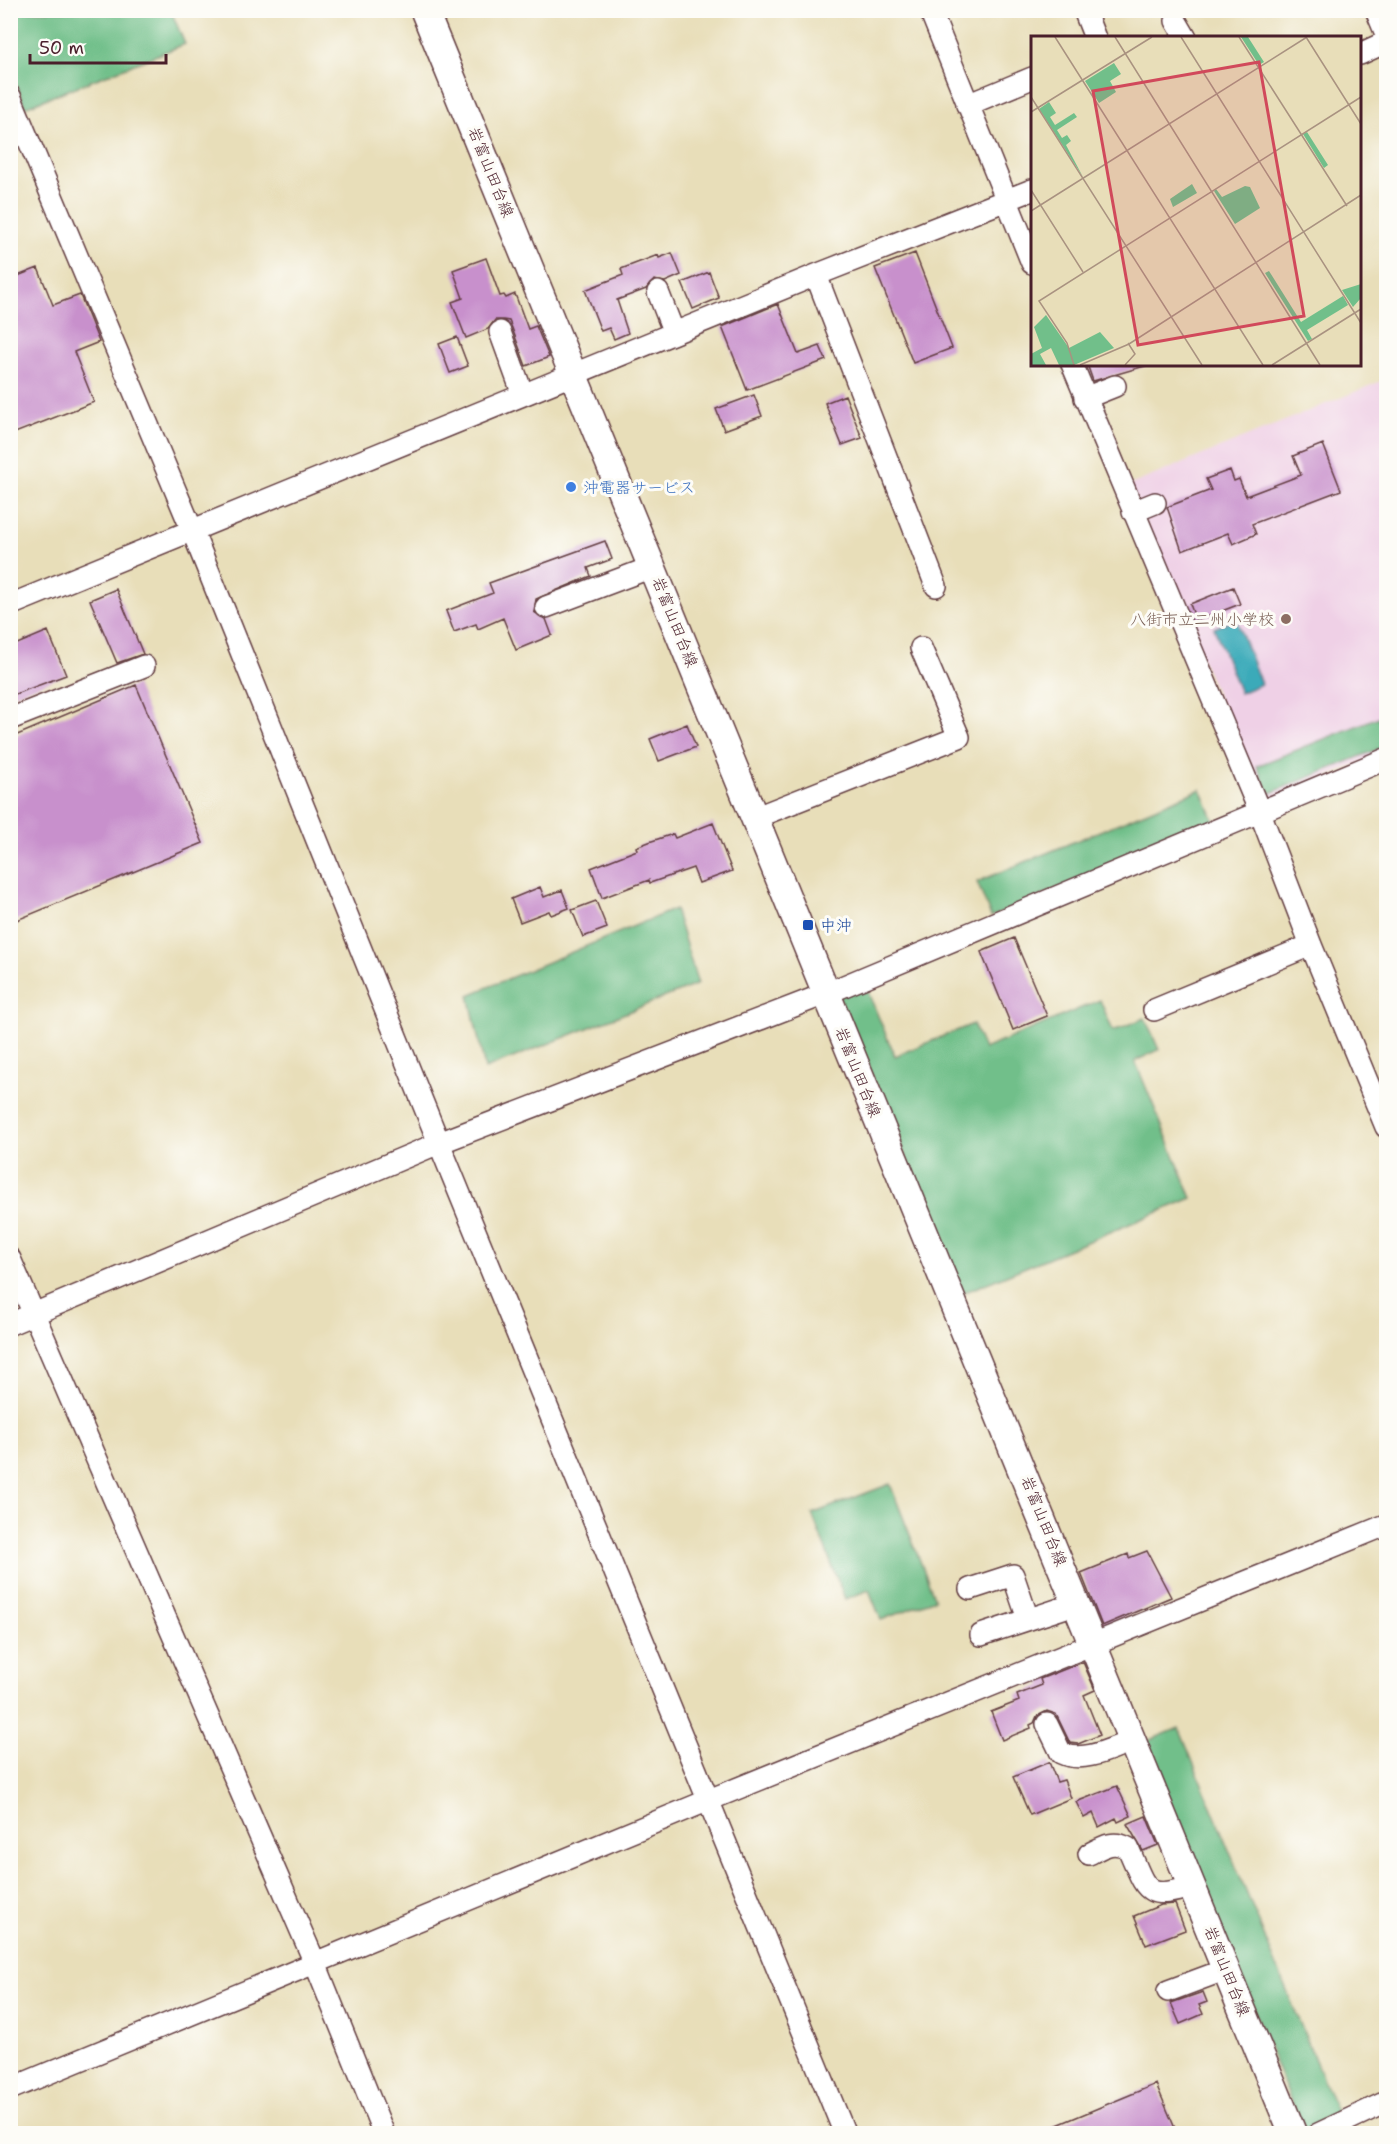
<svg xmlns="http://www.w3.org/2000/svg" width="1397" height="2144" viewBox="0 0 1397 2144" font-family="'Shantell Sans','Klee One',sans-serif">
  <style>
    .built { fill: #efd0e6 }
    .forest { fill: #71bf8a; stroke: #5e6f5a; stroke-width: 1.5 }
    .water { fill: #3baab9; stroke: #426472; stroke-width: 1.5 }
    .building { fill: #c890cc }
    .lines { fill: none; stroke-linecap: round; stroke-linejoin: round }
    .minor-casing { stroke: #623c40; stroke-width: 24 }
    .major-casing { stroke: #623c40; stroke-width: 30 }
    .minor { stroke: #fff; stroke-width: 21 }
    .major { stroke: #fff; stroke-width: 27 }
    .shop-dot { fill: #3f7fe0; stroke: #fdfcf7; stroke-width: 2 }
    .education-dot { fill: #8d6e63; stroke: #fdfcf7; stroke-width: 2 }
    .transit-dot { fill: #1a4fb4; stroke: #fdfcf7; stroke-width: 2 }
    .labels { text-anchor: middle; dominant-baseline: central; stroke-width: 6; stroke-linejoin: round; paint-order: stroke }
    .street-label { font-size: 16px; fill: #4a1f2b; stroke: #fdfcf7 }
    .shop-label { font-size: 16px; fill: #366cbe; stroke: #fdfcf7; text-anchor: start }
    .education-label { font-size: 16px; fill: #785e54; stroke: #fdfcf7; text-anchor: end }
    .transit-label { font-size: 16px; fill: #164399; stroke: #fdfcf7; text-anchor: start }
    .inset-road { fill: none; stroke: #a99280; stroke-width: 1.5 }
    .view { fill: #d1495b; fill-opacity: 0.15; stroke: #d1495b; stroke-width: 3 }
    .inset-edge { fill: none; stroke: #4a1f2b; stroke-width: 3 }
  </style>
  <rect width="100%" height="100%" fill="#fdfcf7"/>
  <filter id="ink" filterUnits="userSpaceOnUse"><feTurbulence type="fractalNoise" baseFrequency=".0167" numOctaves="2"/><feDisplacementMap in="SourceGraphic" scale="12" xChannelSelector="R" yChannelSelector="G"/><feConvolveMatrix kernelMatrix="1 2 1 2 8 2 1 2 1" color-interpolation-filters="sRGB"/></filter>
  <filter id="wash" filterUnits="userSpaceOnUse"><feTurbulence type="fractalNoise" baseFrequency=".008" numOctaves="4" result="noise"/><feDisplacementMap in="SourceGraphic" scale="24" xChannelSelector="R" yChannelSelector="G"/><feGaussianBlur stdDeviation="1.35" result="paint"/><feColorMatrix in="noise" values="0 0 0 0 0 0 0 0 0 0 0 0 0 0 0 0 0 1.4 0 .05"/><feComposite in="paint" operator="in"/></filter>
  <g filter="url(#wash)">
    <rect width="100%" height="100%" fill="#e8deb9"/>
    <path class="built" d="M1386,379V752L1262,804L1130,485Z"/>
    <path class="forest" d="M11,11H171L185,44L25,107L11,71Z
      M1386,714V746L1268,794L1257,766Z
      M1201,789L1215,823L991,917L977,882Z
      M675,909L698,984L485,1069L469,995Z
      M865,985L895,1056L973,1024L984,1049L1100,1000L1113,1031L1145,1018L1159,1050L1135,1061L1192,1198L963,1293L838,996Z
      M890,1484L935,1599L881,1620L869,1590L845,1599L812,1514Z
      M1179,1728L1345,2133H1304L1143,1743Z"/>
    <path class="water" d="M1236,619L1261,684L1240,693L1214,628Z"/>
    <g id="blocks">
      <path class="building" d="M672,253L681,275L665,282L654,280L646,289L617,300L628,333L614,339L609,328L601,331L585,290L623,275L621,269L658,255L659,258Z
        M915,253L952,348L913,363L875,268Z
        M486,258L500,296L504,295L506,298L515,294L528,329L536,326L549,357L526,366L512,328L509,321L503,320H495L488,329L466,338L452,302L463,298L453,270Z
        M38,268L53,305L80,295L82,300L99,342L74,352L94,402L10,435V279Z
        M709,272L719,298L693,309L682,283Z
        M778,304L798,354L820,346L826,360L747,390L722,327Z
        M457,337L468,366L450,373L439,344Z
        M1087,364H1145V366L1093,381Z
        M754,395L762,416L724,430L716,409Z
        M845,395L862,438L842,445L825,403Z
        M1323,444L1341,490L1252,524L1256,534L1233,544L1228,533L1182,551L1167,507L1211,490L1206,479L1230,470L1234,481L1239,479L1246,496L1301,475L1293,456Z
        M605,541L612,559L588,568L591,576L536,599L534,612L546,619L552,635L516,650L503,618L478,629L476,624L454,632L446,611L493,593L489,583Z
        M1233,587L1240,604L1196,621L1190,604Z
        M116,589L143,654L117,663L90,600Z
        M48,631L66,675L10,696V647Z
        M136,685L203,843L10,923V738Z
        M687,724L696,747L659,761L650,739Z
        M713,823L732,871L699,883L693,868L650,883L649,880L602,898L591,868L637,850L636,847L649,842L673,834L675,838Z
        M540,887L544,897L562,890L569,908L551,915L549,911L520,922L511,899Z
        M596,901L607,928L583,937L572,910Z
        M1014,938L1047,1016L1013,1030L981,952Z
        M1147,1551L1171,1597L1102,1626L1081,1573L1128,1554L1129,1558Z
        M1083,1662L1095,1690L1084,1695L1100,1735L1078,1744L1070,1743L1056,1714L1047,1711L1037,1716L1034,1723L1030,1725L1031,1728L1002,1740L991,1712L1019,1701L1017,1695L1042,1685L1040,1679Z
        M1049,1762L1057,1782L1064,1780L1071,1798L1030,1815L1013,1777Z
        M1117,1786L1131,1816L1118,1822L1116,1818L1099,1827L1093,1813L1084,1818L1076,1802Z
        M1146,1816L1158,1845L1143,1851L1127,1824Z
        M1175,1904L1185,1930L1146,1945L1134,1916L1161,1905Z
        M1203,1992L1207,2002L1199,2005L1203,2014L1180,2024L1171,2003Z
        M1156,2084L1177,2133H1038Z"/>
    </g>
  </g>
  <g filter="url(#ink)">
    <use href="#blocks" fill-opacity="0" stroke="#623c40" stroke-width="1.5"/>
    <g class="lines">
      <g class="minor-casing">
        <path id="minor" d="M930,10L1032,263
          M1084,10L1095,38
          M1376,10L1386,34
          M1176,21L1186,38
          M1360,54L1386,42
          M10,96L192,530L439,1143L845,2134
          M967,105L1032,78
          M816,275L936,586
          M658,292L674,333
          M500,332L523,395
          M1072,364L1259,810L1311,945L1386,1127
          M1085,398L1115,386
          M1133,512L1155,503
          M10,605L816,275L1032,190
          M546,607L652,567
          M10,719L144,666
          M754,818L959,737L921,648
          M1154,1010L1311,945
          M10,1259L315,1963L384,2134
          M10,1324L439,1143L825,994L1386,759
          M970,1589L1013,1575L1028,1619
          M981,1635L1078,1603
          M1047,1724L1061,1753C1084,1764 1112,1748 1134,1740
          M1089,1854C1104,1846 1113,1840 1128,1848C1147,1889 1143,1902 1193,1886
          M1168,1991L1227,1969
          M10,2089L709,1800L1386,1525
          M1318,2134L1386,2102"/>
      </g>
      <g class="major-casing">
        <path id="major" d="M424,10L1293,2134"/>
      </g>
      <use href="#minor" class="minor"/>
      <use href="#major" class="major"/>
    </g>
  </g>
  <circle class="shop-dot" cx="571" cy="487" r="6"/>
  <circle class="education-dot" cx="1286" cy="619" r="6"/>
  <rect class="transit-dot" x="802" y="919" width="12" height="12" rx="3"/>
  <g class="labels">
    <g class="street-label">
      <text transform="translate(491 172) rotate(68)">岩富山田台線</text>
      <text transform="translate(675 622) rotate(68)">岩富山田台線</text>
      <text transform="translate(858 1072) rotate(68)">岩富山田台線</text>
      <text transform="translate(1044 1521) rotate(68)">岩富山田台線</text>
      <text transform="translate(1227 1971) rotate(68)">岩富山田台線</text>
    </g>
    <g class="shop-label">
      <text x="583" y="487">沖電器サービス</text>
    </g>
    <g class="education-label">
      <text x="1274" y="619">八街市立二州小学校</text>
    </g>
    <g class="transit-label">
      <text x="820" y="925">中沖</text>
    </g>
  </g>
  <g transform="translate(1031 36)">
    <rect width="330" height="330" fill="#e8deb9"/>
    <path d="M210,1H217L233,26L228,29ZM83,27L90,38L79,45L85,56L68,67L54,45ZM18,66L25,77L19,81L24,89L43,77L46,81L26,94L31,102L36,99L40,105L35,109L52,141L8,73ZM276,96L297,129L293,132L272,98ZM161,148L166,157L142,171L139,163ZM214,150L219,151L229,172L204,188L183,155L185,153L191,161ZM238,235L270,286L312,260L317,269L276,294L281,303L277,305L234,237ZM330,248V262L322,271L311,254ZM15,279L38,312L69,296L83,312L43,329H28L20,312L9,318L15,329H0V318L11,312L3,291Z" fill="#71bf8a"/>
    <path class="inset-road" d="M24,1L232,329M84,1L289,329M150,1L330,287M208,1L316,170M275,1L330,88M0,61L171,329M0,76L121,1M0,154L52,236M0,175L276,1M43,329L36,307L8,265L330,61M49,329L98,308L330,159M94,329L104,318L97,307M241,329L330,273"/>
    <path class="view" d="M228,26L273,280L107,309L62,55Z"/>
    <rect width="330" height="330" class="inset-edge"/>
  </g>
  <rect width="1397" height="2144" fill="none" stroke="#fdfcf7" stroke-width="36"/>
  <path d="M30 54v9h136v-9" fill="none" stroke="#4a1f2b" stroke-width="3"/>
  <text x="39" y="54" font-size="18" fill="#4a1f2b" stroke="#fdfcf7" stroke-width="4.5" paint-order="stroke">50 m</text>
</svg>
